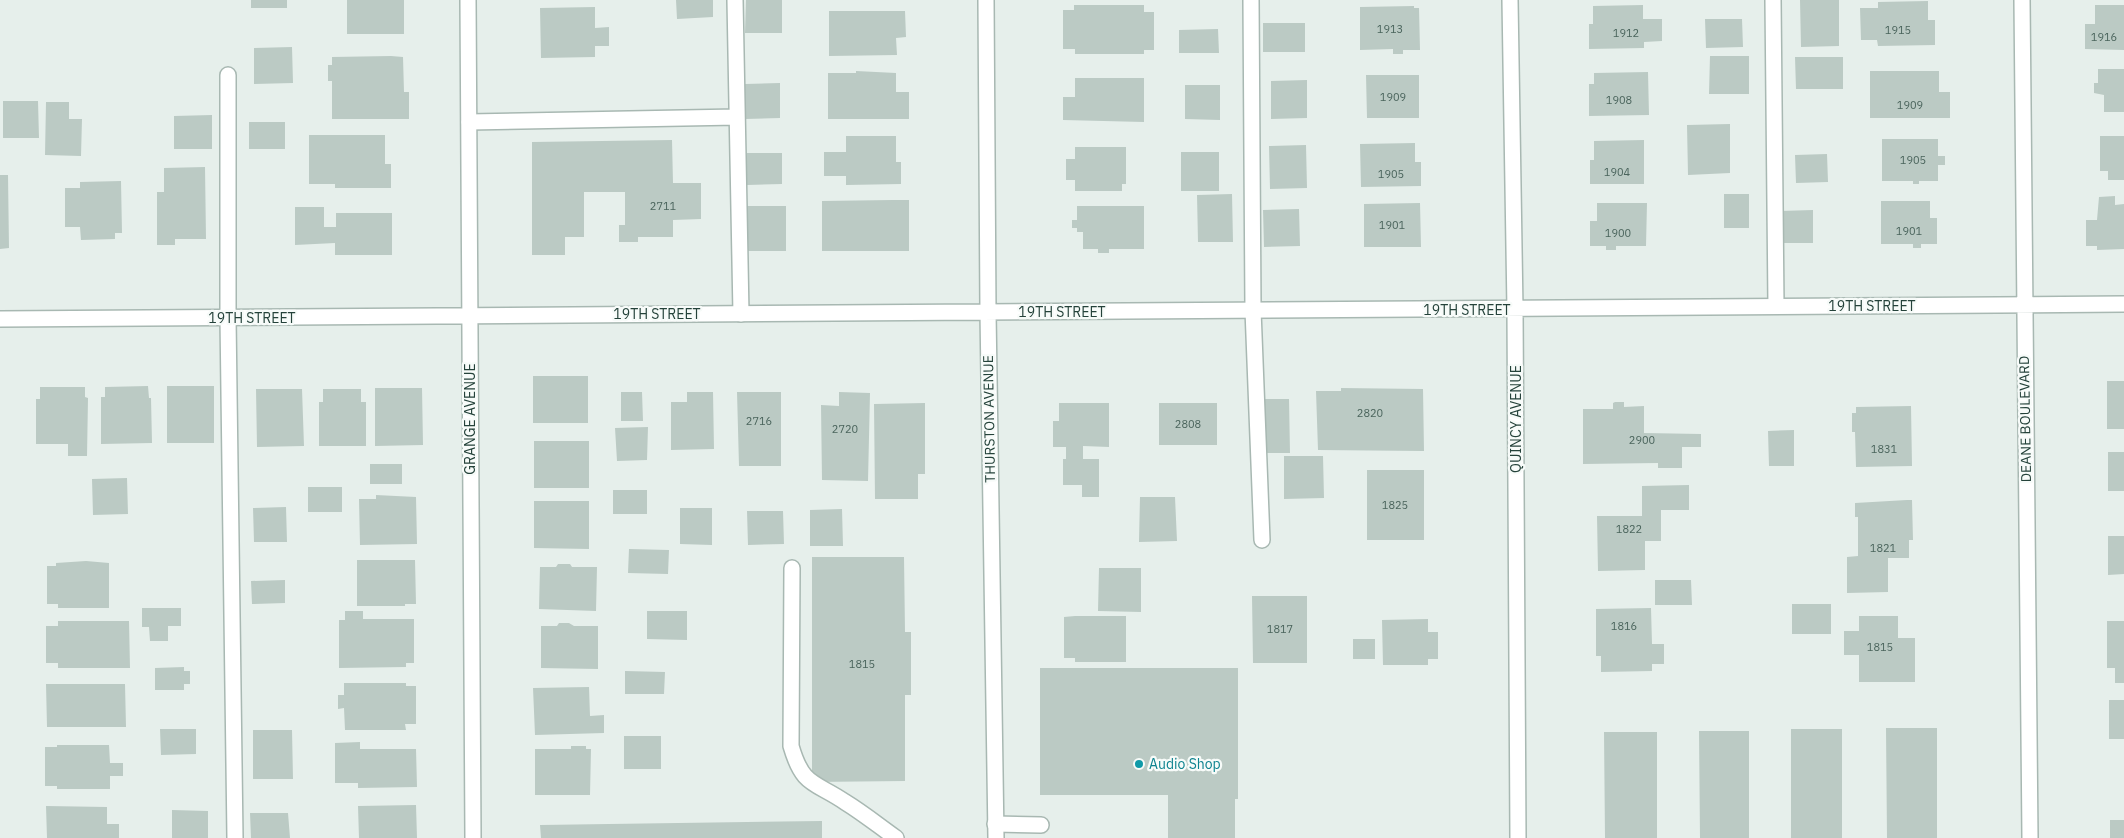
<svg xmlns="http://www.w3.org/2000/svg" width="2124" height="838" viewBox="0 0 2124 838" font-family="'IBM Plex Sans',sans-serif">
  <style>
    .building { fill: #bbcac4 }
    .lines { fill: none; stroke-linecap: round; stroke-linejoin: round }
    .lane-casing { stroke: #a8b8b2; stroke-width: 18 }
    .street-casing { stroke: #a8b8b2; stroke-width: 18 }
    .lane { stroke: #fff; stroke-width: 15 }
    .street { stroke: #fff; stroke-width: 15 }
    .culture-dot { fill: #0f9aa8; stroke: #f7fbf9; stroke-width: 2 }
    .labels { text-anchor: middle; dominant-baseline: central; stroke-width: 4.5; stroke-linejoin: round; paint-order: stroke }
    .number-label { font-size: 11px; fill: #4a645c }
    .street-label { font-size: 14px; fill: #24423a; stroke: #f7fbf9 }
    .culture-label { font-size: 14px; fill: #0d838f; stroke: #f7fbf9; text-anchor: start }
  </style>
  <rect width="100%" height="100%" fill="#e6efeb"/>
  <path class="building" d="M251,0H287V8H251Z
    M347,0H404V34H347Z
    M676,0H713V17L677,19Z
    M746,0H782V33H745Z
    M1800,0H1839V46L1801,47Z
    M1928,1V20H1935V45L1878,46L1877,40H1861L1860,8H1878V2Z
    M1074,5H1144V12H1154V50H1144V54H1075V49H1063V10H1074Z
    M1643,5V19H1662V41L1644,42V48L1589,49V24H1593V6Z
    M2095,5H2124V50L2085,49V24H2095Z
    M1414,6V8H1419L1420,50H1403V54H1393V49L1360,50V7Z
    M595,7V28L609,27V46H595V57L541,58L540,8Z
    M829,11H905L906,37L896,38L897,55L829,56Z
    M1705,19H1742L1743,47L1706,48Z
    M1263,23H1305V52H1263Z
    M1218,29L1219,53H1179V30Z
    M292,47L293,83L254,84V48Z
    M391,56L403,57L404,92H409V119H332V81H328V65H332V57Z
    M1710,56H1749V94H1709Z
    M1795,57H1843V89H1796Z
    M2098,69H2124V112H2104V95L2094,93V83H2098Z
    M856,71L896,73V92H909V119H828V73H856Z
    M1870,71H1939V92H1950V118H1870Z
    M1648,72L1649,115L1589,116V84H1594V73Z
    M1366,75H1419V118H1367Z
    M1075,78H1144V122L1063,120V97H1075Z
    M1307,80V118L1271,119V81Z
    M780,83V118L745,119V84Z
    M1185,85H1220V120L1185,119Z
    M3,101H38L39,138H3Z
    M46,102H69V119H82L81,156L45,155Z
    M212,115V149H174V116Z
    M249,122H285V149H249Z
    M1730,124V173L1688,175L1687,125Z
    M309,135H385V164H391V188H335V184H309Z
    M846,136H896V162H901V184L846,185V176H824V152H846Z
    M2100,136H2124V180H2108V171H2100Z
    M1882,139H1938V156H1945V165H1938V181H1919V184H1913V181H1882Z
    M672,140L673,183H701V219L673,220V237H638V242H619V225H625V192H584V237H565V255H532V142Z
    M1644,140V184H1590V160H1594V141Z
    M1415,143V162H1421V186L1361,187L1360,144Z
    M1306,145L1307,188L1270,189L1269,146Z
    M1075,147H1126V184H1122V191H1075V180H1066V159H1075Z
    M1181,152H1219V191H1181Z
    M747,153H782V184L747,185Z
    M1827,154L1828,182L1796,183L1795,155Z
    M205,167L206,239H175V245H157V192H164V168Z
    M0,175H8L9,248L0,249Z
    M121,181L122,233H115V239L81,240L80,227H65V188H80V182Z
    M1232,194L1233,242H1198L1197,195Z
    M1724,194H1749V228H1724Z
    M2115,196V205L2124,204V249L2097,250V246H2086V220H2097L2099,197Z
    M892,200H909V251H822V201Z
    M1881,201H1930V218H1937V244H1921V248H1913V244H1881Z
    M1420,203L1421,247H1364V204Z
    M1597,203H1647L1646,246H1616V250H1606V246H1590V221H1597Z
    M747,206H786V251H747Z
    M1077,206H1144V249H1109V253H1098V249H1083V232H1077V228H1072V220H1077Z
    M295,207H324V227H336V213H392V255H335V243L295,245Z
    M1299,209L1300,246L1264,247L1263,210Z
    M1813,210V243H1780V211Z
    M533,376H588V423H533Z
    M2107,381H2124V429H2107Z
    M148,386L149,398H151L152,443L101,444V397H105V387Z
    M167,386H214V443H167Z
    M40,387H85V397L88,398L87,456H68V444H36V399H40Z
    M375,388H422L423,445L375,446Z
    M1341,388L1423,389L1424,451L1318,450L1316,391H1341Z
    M256,389H302L304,446L257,447Z
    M323,389H361V402H366V446H319V402H323Z
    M621,392H642L643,421H621Z
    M687,392H713L714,449L671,450V402H687Z
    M737,392H781V466H739Z
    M839,392L870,393L868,481L822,480L821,405L839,406Z
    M1262,399H1289L1290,453H1263Z
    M1615,402H1624V407L1644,406V433L1701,434V447H1682V468H1658V463L1583,464V409H1613V403Z
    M925,403V474H918V499H875L874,404Z
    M1059,403H1109V447L1083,446V459H1099V497H1082V485H1063V459H1066V447H1053V421H1059Z
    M1159,403H1217V445H1159Z
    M1911,406L1912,466L1856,467L1855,432H1852V413H1856V407Z
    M648,427L647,460L617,461L615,428Z
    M1794,430V466H1769L1768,431Z
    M534,441H589V488H534Z
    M2108,452H2124V491H2108Z
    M1284,456H1323L1324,498L1284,499Z
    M370,464H402V484H370Z
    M1367,470H1424V540H1367Z
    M127,478L128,514L93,515L92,479Z
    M1689,485V510H1661V541H1645V570L1598,571L1597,516H1642V486Z
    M308,487H342V512H308Z
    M613,490H647V514H613Z
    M376,495L416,497L417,544L360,545L359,499H376Z
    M1140,497H1175L1177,541L1139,542Z
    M1907,500H1912L1913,540H1909V558H1888V592L1847,593V557L1858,556V517H1855V503Z
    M534,501H589V549L534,548Z
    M286,507L287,542H254L253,508Z
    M680,508H712V545L680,544Z
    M842,509L843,546H810V510Z
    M747,511H783L784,544L748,545Z
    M2108,536H2124V574L2108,575Z
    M629,549L669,550L668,574L628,573Z
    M812,557H904L905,632H911V695H905V781L812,782Z
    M357,560H415L416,604H405V606H357Z
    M86,561L109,563V608H58V604H47V566H56V563Z
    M558,564H570L572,567H597L596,611L539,609L540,567H556Z
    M1099,568H1141V612L1098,611Z
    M285,580V603L252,604L251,581Z
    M1655,580H1691L1692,605H1655Z
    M1252,596H1307V663H1253Z
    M1792,604H1831V634H1792Z
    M142,608H181V626H168V641H150L149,627H142Z
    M1651,608L1652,644H1664V664H1652V671L1601,672V656H1596V609Z
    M345,611H363V619H414V663H406V667L339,668V620H345Z
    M647,611H687V640L647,639Z
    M1075,616H1126V662H1075V658H1064V617Z
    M1859,616H1898V638H1915V682H1859V655H1844V631H1859Z
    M1428,619V632H1438V659H1428V665H1383L1382,620Z
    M58,621H129L130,668H58V663H46V626H58Z
    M2107,621H2124V683H2115V668H2107Z
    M559,623H569L574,626H598V669L541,668V626H557Z
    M1353,639H1375V659H1353Z
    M184,667V671H190V684H184V690H155V668Z
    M1040,668H1238V799H1235V838H1168V795H1040Z
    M625,671L665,672L664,694H625Z
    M344,683H406V686H416V724H405L406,730H345L344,708L338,709V695H344Z
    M46,684H125L126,727H47Z
    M589,687L590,716L604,715V733L535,735L533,688Z
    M2109,700H2124V739H2109Z
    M1886,728H1937V838H1887Z
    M160,729H196V754L161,755Z
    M1791,729H1842V838H1791Z
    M253,730H292L293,779H253Z
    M1699,731H1749V838H1700Z
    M1604,732H1657V838H1605Z
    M624,736H661V769H624Z
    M360,742V749H416L417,787L358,788V783H335V743Z
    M57,745H109L110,763H123V776H110V789H57V786H45V747H57Z
    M571,746H586V749H591L590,795H535V749H571Z
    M416,805L417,838H359L358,806Z
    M46,806L107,807V824H119V838H47Z
    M172,810L208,811V838H172Z
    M250,813H288L290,838H251Z
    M2110,820H2124V838H2110Z
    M822,821V838H541L540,825Z"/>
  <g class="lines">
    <g class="lane-casing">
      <path id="lane" d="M735,0L741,314
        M1251,0L1253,310L1262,540
        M1773,0L1776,306
        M228,75V318L235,838
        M469,122L737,117
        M792,568L791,746C803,787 814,781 845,802C863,813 879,826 896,838
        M995,824L1041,825"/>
    </g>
    <g class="street-casing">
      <path id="street" d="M468,0L473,838
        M986,0L988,312L996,838
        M1510,0L1515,310L1518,838
        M2022,0L2030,838
        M0,319L2124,304"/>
    </g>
    <use href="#lane" class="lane"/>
    <use href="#street" class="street"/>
  </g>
  <circle class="culture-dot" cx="1139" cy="764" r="5"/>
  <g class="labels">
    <g class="number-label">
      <text x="1390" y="29">1913</text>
      <text x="1898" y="30">1915</text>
      <text x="1626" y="33">1912</text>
      <text x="2104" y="37">1916</text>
      <text x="1393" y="97">1909</text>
      <text x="1619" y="100">1908</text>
      <text x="1910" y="105">1909</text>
      <text x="1913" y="160">1905</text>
      <text x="1617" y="172">1904</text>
      <text x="1391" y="174">1905</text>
      <text x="663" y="206">2711</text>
      <text x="1392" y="225">1901</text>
      <text x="1909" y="231">1901</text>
      <text x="1618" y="233">1900</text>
      <text x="1370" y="413">2820</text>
      <text x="759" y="421">2716</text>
      <text x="1188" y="424">2808</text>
      <text x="845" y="429">2720</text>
      <text x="1642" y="440">2900</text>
      <text x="1884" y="449">1831</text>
      <text x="1395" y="505">1825</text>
      <text x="1629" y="529">1822</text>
      <text x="1883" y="548">1821</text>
      <text x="1624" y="626">1816</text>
      <text x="1280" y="629">1817</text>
      <text x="1880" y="647">1815</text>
      <text x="862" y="664">1815</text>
    </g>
    <g class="street-label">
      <text x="1872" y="306">19TH STREET</text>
      <text x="1467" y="310">19TH STREET</text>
      <text x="1062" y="312">19TH STREET</text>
      <text x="657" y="314">19TH STREET</text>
      <text x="252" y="318">19TH STREET</text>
      <text transform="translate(470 419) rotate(-90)">GRANGE AVENUE</text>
      <text transform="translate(989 419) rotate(-91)">THURSTON AVENUE</text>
      <text transform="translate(1516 419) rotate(-90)">QUINCY AVENUE</text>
      <text transform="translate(2025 419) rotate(-91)">DEANE BOULEVARD</text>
    </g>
    <g class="culture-label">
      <text x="1149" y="764">Audio Shop</text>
    </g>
  </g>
</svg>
